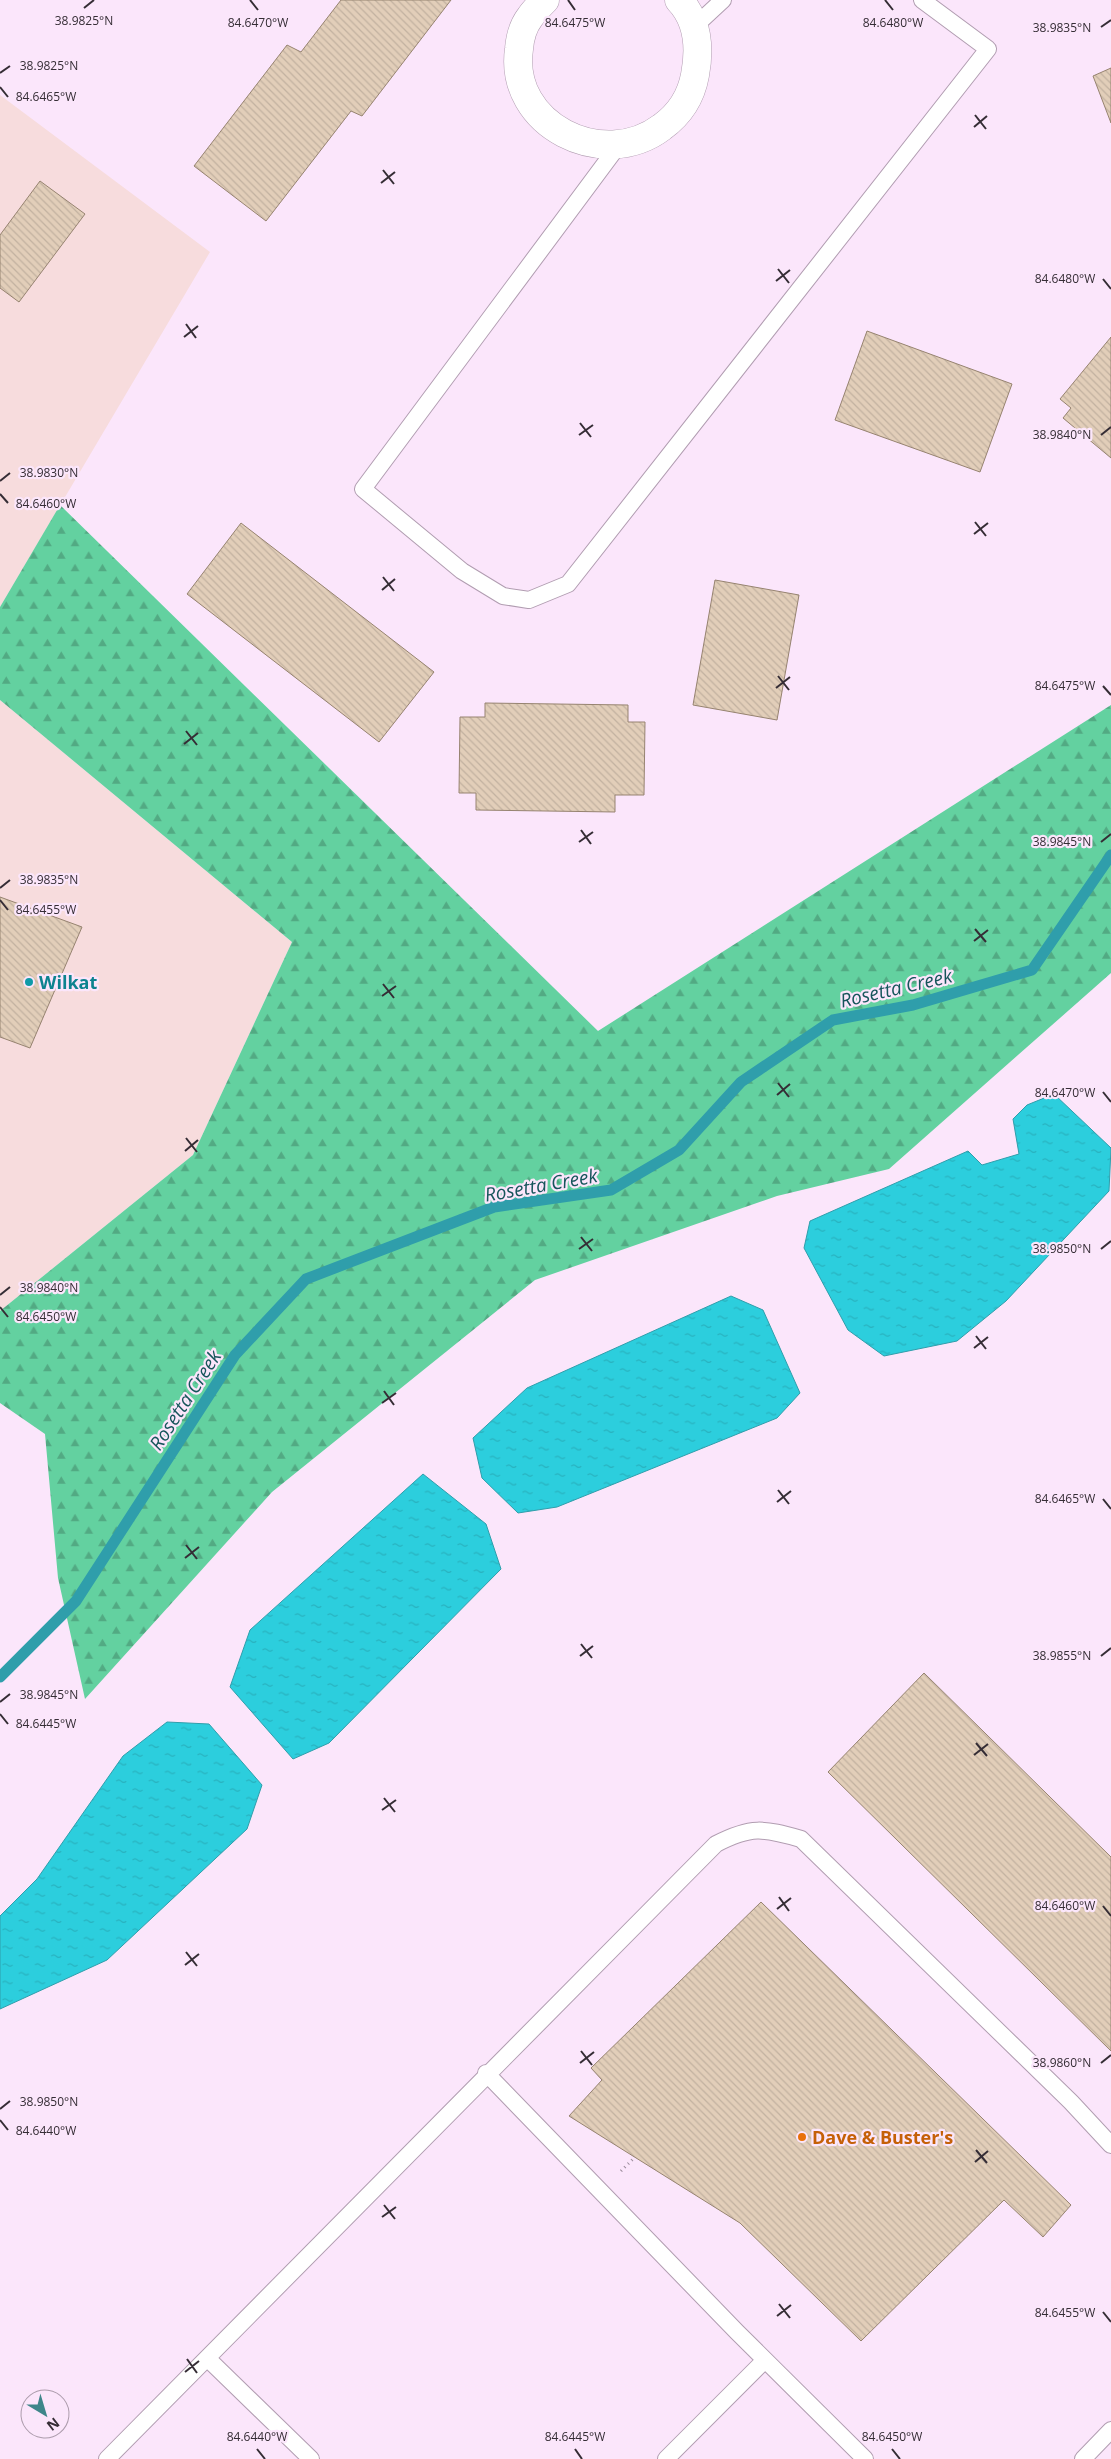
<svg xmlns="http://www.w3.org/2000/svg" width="1111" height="2459" viewBox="0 0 1111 2459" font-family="'Open Sans',sans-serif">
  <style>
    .commercial { fill: #f7dcdd }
    .forest { fill: url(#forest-firs) }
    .water { fill: url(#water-ripples); stroke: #2f9eab }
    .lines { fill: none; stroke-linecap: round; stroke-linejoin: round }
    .stream { stroke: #2f9eab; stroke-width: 11 }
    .building { fill: url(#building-back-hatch); stroke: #968370 }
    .lane-casing { stroke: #b19db1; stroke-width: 18 }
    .street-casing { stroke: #b19db1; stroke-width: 29 }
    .path { stroke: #998b99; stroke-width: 3; stroke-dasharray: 1 4; stroke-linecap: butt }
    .lane { stroke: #fff; stroke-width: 16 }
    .street { stroke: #fff; stroke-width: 28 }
    .ticks { fill: none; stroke: #352d35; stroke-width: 2 }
    .culture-dot { fill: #0f9aa8; stroke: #fbe6fb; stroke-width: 2 }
    .food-dot { fill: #e8710a; stroke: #fbe6fb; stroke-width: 2 }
    .labels { text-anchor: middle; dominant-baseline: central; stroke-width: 4.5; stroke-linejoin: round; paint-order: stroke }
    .culture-label { font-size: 18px; font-weight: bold; fill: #0d838f; stroke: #fbe6fb; text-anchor: start }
    .food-label { font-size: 18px; font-weight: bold; fill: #c56008; stroke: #fbe6fb; text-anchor: start }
    .water-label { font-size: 19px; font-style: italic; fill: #16555b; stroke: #fbe6fb }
    .ticks-label { font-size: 12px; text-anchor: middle; fill: #352d35; stroke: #fbe6fb; stroke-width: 4.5; stroke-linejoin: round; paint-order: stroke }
  </style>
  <defs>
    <pattern id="forest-firs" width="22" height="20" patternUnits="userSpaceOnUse" patternTransform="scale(1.25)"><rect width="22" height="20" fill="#63d1a0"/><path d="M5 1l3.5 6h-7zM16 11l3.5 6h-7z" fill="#52aa83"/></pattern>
    <pattern id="water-ripples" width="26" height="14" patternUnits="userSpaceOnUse" patternTransform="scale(1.25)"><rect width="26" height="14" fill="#2ccedd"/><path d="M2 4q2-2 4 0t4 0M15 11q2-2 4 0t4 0" fill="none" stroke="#28b1be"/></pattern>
    <pattern id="building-back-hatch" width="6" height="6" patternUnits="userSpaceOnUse" patternTransform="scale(1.25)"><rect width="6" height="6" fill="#e2ceb9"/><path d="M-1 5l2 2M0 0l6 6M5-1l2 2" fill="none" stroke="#c2b1a0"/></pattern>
  </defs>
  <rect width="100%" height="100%" fill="#fbe6fb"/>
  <path class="commercial" d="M0,95L210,252L0,607Z
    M0,700L292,942L193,1155L0,1311Z"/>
  <path class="forest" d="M60,505L598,1031L1111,705V973L889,1169L777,1196L535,1280L272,1492L85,1699L58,1578L45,1434L0,1403V1311L193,1155L292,942L0,700V607Z"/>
  <path class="water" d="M1054,1094L1111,1148L1109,1191L1006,1301L957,1341L884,1356L848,1330L804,1248L810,1221L968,1151L982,1165L1019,1154L1013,1119L1027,1105Z
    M731,1296L763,1310L800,1393L777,1418L557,1507L518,1513L482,1478L473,1438L527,1388Z
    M423,1474L486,1524L501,1569L329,1743L293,1759L230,1687L250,1630Z
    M167,1722L209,1724L262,1785L247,1829L107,1960L0,2009V1916L37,1879L123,1756Z"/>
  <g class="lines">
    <path class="stream" d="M0,1677L76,1601L235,1355L306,1279L494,1207L611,1190L679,1150L741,1082L833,1020L913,1005L1032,970L1111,855"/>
  </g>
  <path class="building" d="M341,0H451L362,116L351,111L266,221L194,166L287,45L301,52Z
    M1111,68V123L1093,76Z
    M40,181L85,214L19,302L0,288V235Z
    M867,331L1012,384L980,472L835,420Z
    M1111,337V458L1063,418L1071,408L1060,399Z
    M241,523L434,672L379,742L187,594Z
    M715,580L799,595L777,720L693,705Z
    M485,703L628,705V722H645L644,795H615V812L476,810V793H459L460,717H485Z
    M0,897L82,927L30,1048L0,1037Z
    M924,1673L1111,1857V2051L828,1772Z
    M761,1902L1071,2205L1043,2237L1004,2200L861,2341L740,2223L569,2116L602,2080L591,2068Z"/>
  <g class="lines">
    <g class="lane-casing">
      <path id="lane" d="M695,26L723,0
        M618,146L363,489L462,571L503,596L529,600L568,584L988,49L922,0
        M486,2073L737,2332L865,2459
        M207,2358L311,2459
        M107,2459L716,1844C751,1826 763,1828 801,1839L1071,2102L1111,2145
        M666,2459L765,2360
        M1083,2459L1111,2430"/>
    </g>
    <g class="street-casing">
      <path id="street" d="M545,0C540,5 534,11 530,17C523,26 520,37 519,49C508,125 603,172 662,127C680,114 691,97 695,75C700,49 698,20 679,0"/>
    </g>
    <path class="path" d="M621,2171L635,2157"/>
    <use href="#lane" class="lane"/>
    <use href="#street" class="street"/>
  </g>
  <path class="ticks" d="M250,0L258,10M568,0L575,10M885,0L893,10M84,8L94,0M1101,27L1111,20M0,73L10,66M0,87L8,97M975,115L986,129M974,127L987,116M383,170L394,184M381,183L395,172M778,269L789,283M1103,279L1111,289M776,281L790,270M186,324L196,338M184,337L198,326M580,423L591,437M579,435L593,425M1101,435L1111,427M0,481L10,473M0,494L8,503M975,522L986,536M974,534L988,523M383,577L394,591M382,590L395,579M778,676L789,690M1103,686L1111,695M776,688L790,677M186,731L197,745M184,744L198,733M581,830L591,844M579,842L593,832M1101,842L1111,834M0,888L10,880M0,900L8,910M975,929L986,942M974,941L988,930M383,984L394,998M382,996L396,986M778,1083L789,1097M1103,1092L1111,1102M777,1095L790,1084M186,1138L197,1152M185,1151L198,1140M581,1237L592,1251M579,1249L593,1239M1101,1249L1111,1241M0,1295L10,1287M0,1307L8,1317M976,1336L986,1349M974,1348L988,1337M384,1391L394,1405M382,1403L396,1393M778,1490L789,1504M1103,1499L1111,1509M777,1502L791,1491M186,1545L197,1559M185,1558L199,1547M581,1644L592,1658M580,1656L593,1646M1101,1656L1111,1648M0,1702L10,1694M0,1714L8,1724M976,1743L987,1756M974,1755L988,1744M384,1798L395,1812M382,1810L396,1800M779,1897L789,1911M1103,1906L1111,1916M777,1909L791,1898M186,1952L197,1966M185,1965L199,1954M581,2051L592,2065M580,2063L594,2052M1101,2063L1111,2055M0,2109L10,2101M0,2120L8,2130M976,2150L987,2163M975,2162L988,2151M384,2205L395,2219M382,2217L396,2207M779,2304L790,2318M1103,2312L1111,2322M777,2316L791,2305M187,2359L197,2373M185,2372L199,2361M257,2449L265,2459M575,2449L582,2459M892,2449L900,2459"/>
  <circle class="culture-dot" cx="29" cy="982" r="5"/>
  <circle class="food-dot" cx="802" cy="2137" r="5"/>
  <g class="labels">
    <g class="culture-label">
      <text x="39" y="982">Wilkat</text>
    </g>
    <g class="food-label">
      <text x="812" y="2137">Dave &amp; Buster's</text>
    </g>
    <g class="water-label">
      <text transform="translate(896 988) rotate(-13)">Rosetta Creek</text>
      <text transform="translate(541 1185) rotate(-10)">Rosetta Creek</text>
      <text transform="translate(185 1400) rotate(-57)">Rosetta Creek</text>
    </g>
  </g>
  <g class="ticks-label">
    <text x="84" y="25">38.9825°N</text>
    <text x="258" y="27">84.6470°W</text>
    <text x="575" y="27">84.6475°W</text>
    <text x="893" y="27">84.6480°W</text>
    <text x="1062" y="32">38.9835°N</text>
    <text x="49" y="70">38.9825°N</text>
    <text x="46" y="101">84.6465°W</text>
    <text x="1065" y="283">84.6480°W</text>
    <text x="1062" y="439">38.9840°N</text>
    <text x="49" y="477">38.9830°N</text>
    <text x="46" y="508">84.6460°W</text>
    <text x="1065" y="690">84.6475°W</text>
    <text x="1062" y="846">38.9845°N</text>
    <text x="49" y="884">38.9835°N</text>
    <text x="46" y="914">84.6455°W</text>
    <text x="1065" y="1097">84.6470°W</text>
    <text x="1062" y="1253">38.9850°N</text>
    <text x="49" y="1292">38.9840°N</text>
    <text x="46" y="1321">84.6450°W</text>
    <text x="1065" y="1503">84.6465°W</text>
    <text x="1062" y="1660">38.9855°N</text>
    <text x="49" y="1699">38.9845°N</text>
    <text x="46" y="1728">84.6445°W</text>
    <text x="1065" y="1910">84.6460°W</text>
    <text x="1062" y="2067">38.9860°N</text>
    <text x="49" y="2106">38.9850°N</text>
    <text x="46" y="2135">84.6440°W</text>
    <text x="1065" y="2317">84.6455°W</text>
    <text x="257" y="2441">84.6440°W</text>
    <text x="575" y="2441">84.6445°W</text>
    <text x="892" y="2441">84.6450°W</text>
  </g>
  <g transform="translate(45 2414) rotate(142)"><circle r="24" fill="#fbe6fb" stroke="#ac9cac"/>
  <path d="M0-4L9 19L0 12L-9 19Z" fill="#3e868a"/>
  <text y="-8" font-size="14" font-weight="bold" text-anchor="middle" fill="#352d35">N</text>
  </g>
</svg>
